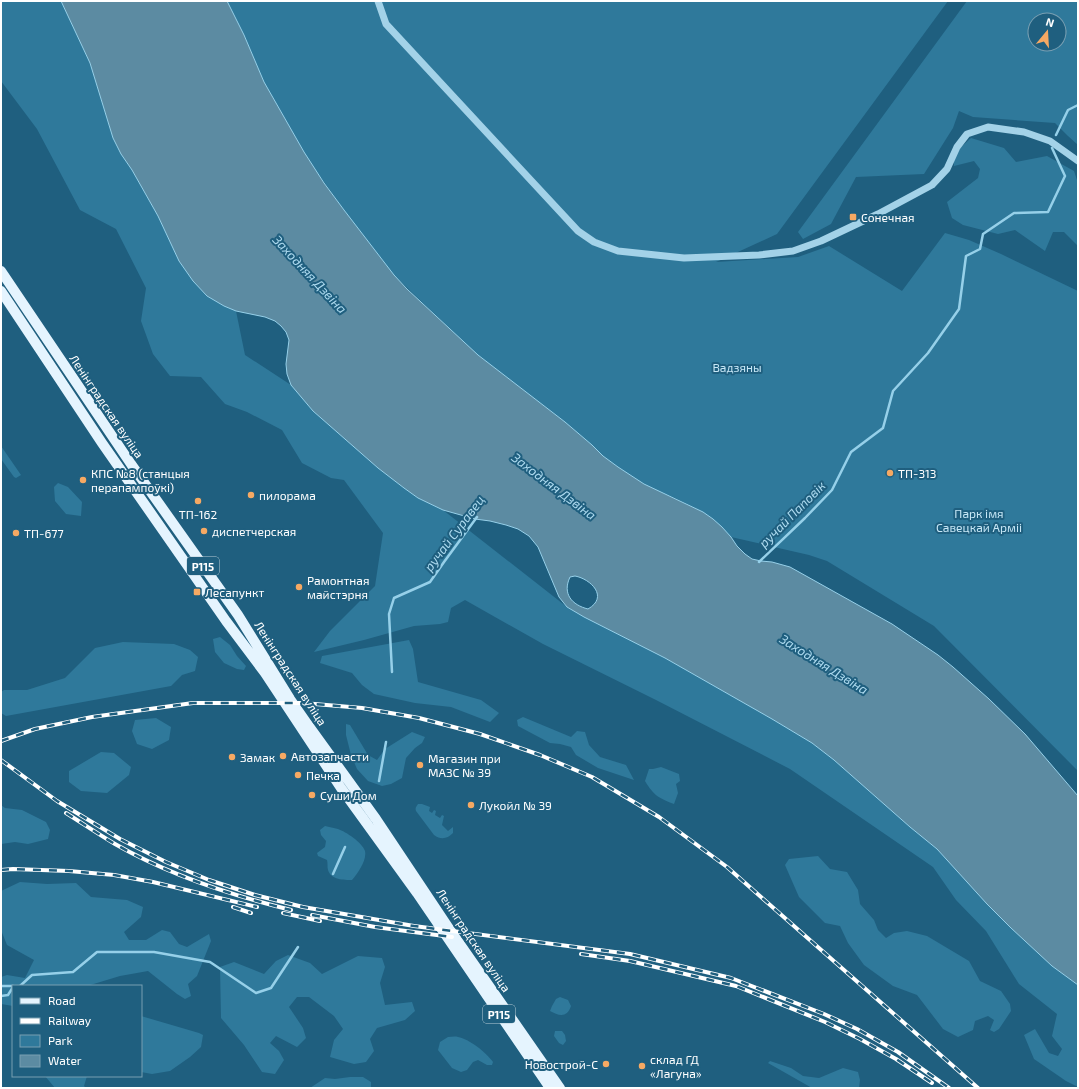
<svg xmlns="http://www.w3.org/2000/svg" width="1079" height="1089" viewBox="0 0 1079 1089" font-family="'Exo 2',sans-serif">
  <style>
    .green { fill: #2f799b; fill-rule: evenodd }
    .water { fill: #5c8ba2; stroke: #96d0e9; fill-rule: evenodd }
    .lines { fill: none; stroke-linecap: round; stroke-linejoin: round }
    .stream { stroke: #96d0e9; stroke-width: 2.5 }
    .minor { stroke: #a3d2e8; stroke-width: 7 }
    .major { stroke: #e5f4fe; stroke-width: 10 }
    .rail-casing { stroke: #fff; stroke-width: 4 }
    .rail { stroke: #1f5f7f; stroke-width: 2.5; stroke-dasharray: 8; stroke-linecap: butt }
    .poi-dot { fill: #f6a963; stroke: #1f5f7f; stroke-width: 1.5 }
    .labels { text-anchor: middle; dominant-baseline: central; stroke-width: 4; stroke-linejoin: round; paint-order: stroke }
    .shield { fill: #1f5f7f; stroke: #bccfd9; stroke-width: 1 }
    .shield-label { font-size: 11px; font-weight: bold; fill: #fff }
    .poi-label { font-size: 12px; fill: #fff; stroke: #1f5f7f; text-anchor: start }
    .park-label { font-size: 12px; fill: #c7e7f6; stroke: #1f5f7f }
    .street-label { font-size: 12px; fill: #fff; stroke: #1f5f7f }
    .water-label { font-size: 13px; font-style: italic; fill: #aedbf0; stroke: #1f5f7f }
  </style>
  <rect width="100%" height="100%" fill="#1f5f7f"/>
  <path class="green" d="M1,1H61L90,63L113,138L121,154L132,170L158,216L179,261L193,281L207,296L224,306L236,311L245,355L291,385L313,411L378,468L404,488L418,498L443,510L567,607L608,629L665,658L772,719L812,743L834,760L910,827L937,849L987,904L1011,928L1052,966L1078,985V1087L1066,1081L1034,1059L1024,1035L1035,1029L1049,1053L1058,1056L1062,1049L1052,1036L1057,1014L1019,984L986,931L956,900L933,867L790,769L656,700L543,644L465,600L451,608L448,622L440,624L414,626L364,640L314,652L330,631L375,586L383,533L344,480L331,478L302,463L282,430L247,412L225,404L201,377L170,376L153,354L141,321L146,288L116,229L80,210L37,129L1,81Z
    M227,1H948L777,234L716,262L798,257L829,246L902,291L945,233L969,240L1001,254L1078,291V771L934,626L827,561L809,555L731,537L713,519L703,512L675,498L655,490L630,476L603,456L592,445L565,422L478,355L424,304L394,275L344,210L314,168L304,152L264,82L244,35Z
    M967,1H1078V145L1068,136L1055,123L973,117L959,111L953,128L924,174L856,177L831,224L803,239L798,232ZM1035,20H1059V44H1035Z
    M971,138L1004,148L1016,162L1047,156L1074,171L1078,183V246L1064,232H1053L1045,251L1015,230L998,234L963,225L952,218L947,202L978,178L980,169L974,161L954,166V157L960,148Z
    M1,446L21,475L16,478L14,477L1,459Z
    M58,483L68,487L82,502L81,516L66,514L55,501L54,487Z
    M220,637L230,645L237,656L246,666L244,670L237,669L224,663L215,652L213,639Z
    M409,640L413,649L418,682L481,700L499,713L490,722L451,707L415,703L374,694L362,685L352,673L320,663L322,656Z
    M123,642L174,644L190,650L198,657L195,671L182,675L171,686L6,716L1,713V692L4,690H27L65,678L95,648Z
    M523,717L571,737L577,731L585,732L589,745L600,757L626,765L634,780L598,768L576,755L571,747L560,744L550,743L518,726L517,720Z
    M156,718L171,727L169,740L152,749L137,744L132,731L135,720Z
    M346,724L350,725L368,755L377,760L385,749L412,732L425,737L422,743L415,748L406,758L402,778L391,784L382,786L368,781L357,769L351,755L346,735Z
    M101,752L114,753L131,767L129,775L107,793L81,791L69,782V771Z
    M661,767L679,774L680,781L676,784L678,793L674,804C659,798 654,796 645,781L649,769H653Z
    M418,804H422L430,807L429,811L432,813L434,810L436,811L435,815L440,818L442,815L444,816L442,825L448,831L453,827V833C447,839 441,840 434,835L416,811C415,808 416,807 418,804Z
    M1,805L5,808L22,810L46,822L50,830L48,839L28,844L15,842L1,844Z
    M325,826C329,827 334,828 338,829C346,832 362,842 365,851C367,860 358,873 352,880C344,880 331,880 328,870C327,867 328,863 327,860L318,856L317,853L325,847L326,841L321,835L320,830Z
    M818,856L830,869L847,872L858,890L860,904L874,920L878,930L886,938L894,933L907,931L927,936L969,961L980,981L1001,991L1010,1004L1011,1011L999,1029L994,1032L990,1030L994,1020L988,1016L975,1021L973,1030L958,1037L943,1029L917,995L893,986L864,965L848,943L840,926L825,923L799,897L785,865L789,859Z
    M20,882L47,884L76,883L91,897L127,900L143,907L141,917L124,932L129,940H146L162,930L170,932L179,944L187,947L209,934L211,941L197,976L188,984L191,996L185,999L177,994L148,971L120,976L87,986H13V1006L1,1004V977L7,975L25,978L34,960L7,945L1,930V891Z
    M288,955L310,963L322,974L358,956L382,958L385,967L380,983L385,1005L412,1002L415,1011L405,1020L377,1028L370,1039L374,1051L366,1062L354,1064L330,1057L334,1040L343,1029L334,1016L309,997H297L289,1007L303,1028L306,1038L297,1047L276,1036L270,1043L279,1051L284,1060L275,1074L262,1072L244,1045L221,1018L220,967L234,962L264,974L276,961Z
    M560,997L568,1000L571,1006C567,1018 559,1016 550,1011L552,1006L556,999Z
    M141,1016L199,1033L203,1035L201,1047L190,1057L170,1071L152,1074L141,1072Z
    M555,1031H562L565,1035L566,1041L563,1045L559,1043L554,1036Z
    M448,1037C451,1037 455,1036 458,1037C469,1039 486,1052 493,1062L492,1065H487L478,1060L473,1062L467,1070L461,1072L452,1068L438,1050L440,1042Z
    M770,1061L791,1068L803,1076L819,1078L843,1068L858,1072L860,1080L859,1088H812L768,1063Z
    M45,1076H87L84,1086L86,1088H55Z
    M350,1077H363L371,1082V1088H310L325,1078L335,1079Z"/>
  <path class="water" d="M61,1H227L244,35L264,82L304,152L324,183L344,210L394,275L407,289L478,355L565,422L592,445L603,456L618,467L644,484L703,512L713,519L722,527L731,537L737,546L745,554L752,559L761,561L772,562L790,567L892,624L938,655L953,667L989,699L1025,734L1078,796V985L1052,966L1011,928L987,904L937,849L910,827L834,760L812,743L772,719L665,658L584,617L567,607L559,597L538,547L529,536L518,529L506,525L490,521L475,519L443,510L418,498L404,488L378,468L313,411L291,385L287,374L286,364L289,340L286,332L281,326L275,321L265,317L236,311L224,306L207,296L193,281L179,261L158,216L132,170L121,154L113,138L90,63ZM575,576C591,579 609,597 588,609C572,605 562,594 570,577Z"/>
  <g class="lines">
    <path class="stream" d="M1056,135L1068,110L1078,105
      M759,562L805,518L832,490L851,452L883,428L893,391L928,353L959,309L966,256L980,249L983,234L1014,213L1048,212L1065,176L1052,148
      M392,672L389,614L394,598L430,582L444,562L477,517
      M379,781L386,742
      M333,874L345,847
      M1,986H13
      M20,986L32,975L73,972L97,952H154L210,962L256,993L271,988L298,947
      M1,996L8,995L13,987"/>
    <path class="minor" d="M378,1L386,24L578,231L594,242L618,251L684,258L759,255L793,251L821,241L878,214L932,185L947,169L957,147L967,134L988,127L1024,132L1050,141L1078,161"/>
    <path class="major" d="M1,271L131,464L238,615L290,699L306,722L376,819L448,927L560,1088
      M1,291L102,443L226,621L265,673L341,788L417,893L550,1088"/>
    <g class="rail-casing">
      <path id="rail" d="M1,741L35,729L92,717L193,703H303L362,708L419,718L480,734L540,755L592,777L659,817L727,867L978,1088
        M1,760L57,801L120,839L166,862L209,880L255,895L303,907L414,926L630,954L731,978L824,1014L857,1029L898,1052L949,1088
        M66,813C82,823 98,834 115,844C169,875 230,895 291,910
        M1,870L13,869L69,871L114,875L153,882L257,907
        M233,907L251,913
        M283,913L320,921
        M312,915L375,927L452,937
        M581,954L630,961L736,986L825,1022L860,1039L896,1059L932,1083"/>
    </g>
    <use href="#rail" class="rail"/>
  </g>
  <g class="poi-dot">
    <rect x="849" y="213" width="8" height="8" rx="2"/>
    <circle cx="890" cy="473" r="4"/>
    <circle cx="83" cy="480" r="4"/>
    <circle cx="251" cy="495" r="4"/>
    <circle cx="198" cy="501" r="4"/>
    <circle cx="204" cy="531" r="4"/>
    <circle cx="16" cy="533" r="4"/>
    <circle cx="299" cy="587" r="4"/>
    <rect x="193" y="588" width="8" height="8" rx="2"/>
    <circle cx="283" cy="756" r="4"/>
    <circle cx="232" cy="757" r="4"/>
    <circle cx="420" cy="765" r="4"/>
    <circle cx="298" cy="775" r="4"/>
    <circle cx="312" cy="795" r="4"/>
    <circle cx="471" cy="805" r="4"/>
    <circle cx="606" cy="1064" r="4"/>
    <circle cx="642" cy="1066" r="4"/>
  </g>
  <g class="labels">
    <g class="shield">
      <rect x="187" y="557" width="32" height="18" rx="3"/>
      <rect x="483" y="1005" width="32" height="18" rx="3"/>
    </g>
    <g class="shield-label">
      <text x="203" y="566">Р115</text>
      <text x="499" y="1014">Р115</text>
    </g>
    <g class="poi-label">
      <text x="861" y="217">Сонечная</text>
      <text x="91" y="473">КПС №8 (станцыя<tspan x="91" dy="14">перапампоўкі)</tspan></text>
      <text x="898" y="473">ТП-313</text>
      <text x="259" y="495">пилорама</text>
      <text x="198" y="514" text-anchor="middle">ТП-162</text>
      <text x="212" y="531">диспетчерская</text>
      <text x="24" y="533">ТП-677</text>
      <text x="307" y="580">Рамонтная<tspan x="307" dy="14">майстэрня</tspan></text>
      <text x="205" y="592">Лесапункт</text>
      <text x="291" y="756">Автозапчасти</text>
      <text x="240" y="757">Замак</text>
      <text x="428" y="758">Магазин при<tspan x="428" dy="14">МАЗС № 39</tspan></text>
      <text x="306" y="775">Печка</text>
      <text x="320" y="795">Суши Дом</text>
      <text x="479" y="805">Лукойл № 39</text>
      <text x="650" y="1059">склад ГД<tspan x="650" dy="14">«Лагуна»</tspan></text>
      <text x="598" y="1064" text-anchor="end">Новострой-С</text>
    </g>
    <g class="park-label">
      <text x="737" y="367">Вадзяны</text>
      <text x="979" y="513">Парк імя<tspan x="979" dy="14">Савецкай Арміі</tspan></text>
    </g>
    <g class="street-label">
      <text transform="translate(107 406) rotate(56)">Ленінградская вуліца</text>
      <text transform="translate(291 673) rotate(57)">Ленінградская вуліца</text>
      <text transform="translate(474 940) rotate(56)">Ленінградская вуліца</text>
    </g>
    <g class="water-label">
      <text transform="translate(310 274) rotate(47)">Заходняя Дзвіна</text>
      <text transform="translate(554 486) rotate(37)">Заходняя Дзвіна</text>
      <text transform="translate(792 514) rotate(-45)">ручай Паповік</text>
      <text transform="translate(454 533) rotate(-53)">ручай Суравец</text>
      <text transform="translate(824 664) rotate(32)">Заходняя Дзвіна</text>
    </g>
  </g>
  <rect width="1079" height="1089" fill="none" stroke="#ffffff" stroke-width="4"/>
  <rect x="12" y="985" width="130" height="92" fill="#1f5f7f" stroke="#799fb2"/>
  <rect x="20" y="998" width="20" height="6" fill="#e5f4fe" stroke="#799fb2"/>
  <text x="48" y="1005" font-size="12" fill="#ffffff">Road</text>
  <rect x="20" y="1018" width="20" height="6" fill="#ffffff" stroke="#799fb2"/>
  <text x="48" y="1025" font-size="12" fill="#ffffff">Railway</text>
  <rect x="20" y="1035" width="20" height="12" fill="#2f799b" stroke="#799fb2"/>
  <text x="48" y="1045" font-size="12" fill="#ffffff">Park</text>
  <rect x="20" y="1055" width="20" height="12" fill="#5c8ba2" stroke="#799fb2"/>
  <text x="48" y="1065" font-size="12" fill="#ffffff">Water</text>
  <g transform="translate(1047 32) rotate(18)"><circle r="19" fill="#1f5f7f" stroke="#799fb2"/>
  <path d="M0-3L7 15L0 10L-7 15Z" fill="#f6a963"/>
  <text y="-6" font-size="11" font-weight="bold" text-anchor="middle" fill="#ffffff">N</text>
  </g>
</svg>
